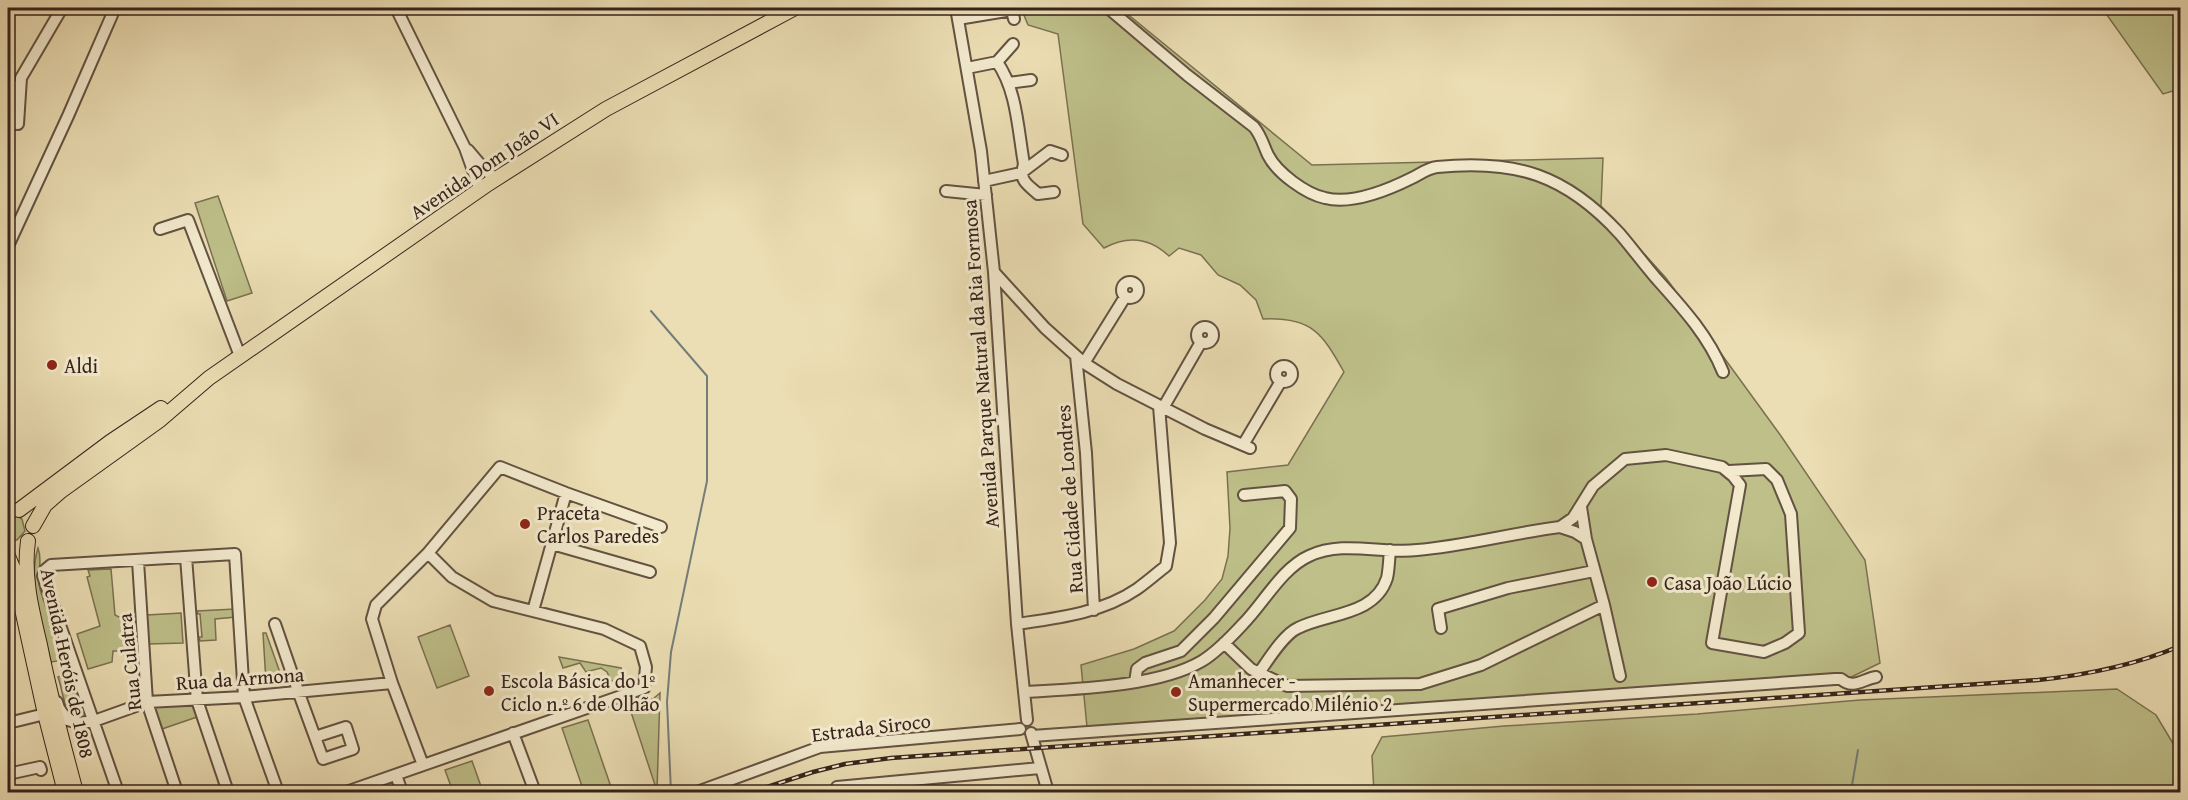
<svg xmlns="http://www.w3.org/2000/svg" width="2188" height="800" viewBox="0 0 2188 800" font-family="'Gentium Book Plus',serif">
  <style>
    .green { fill: #bebf89; stroke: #7a7152; stroke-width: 1.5 }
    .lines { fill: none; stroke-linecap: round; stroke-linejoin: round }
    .stream { stroke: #737e79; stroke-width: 2 }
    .minor-casing { stroke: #635241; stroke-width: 14 }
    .major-casing { stroke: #35231b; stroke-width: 16 }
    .minor { stroke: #f3eace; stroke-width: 10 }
    .major { stroke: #ecdeb4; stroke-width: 14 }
    .rail-casing { stroke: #35231b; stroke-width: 4.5 }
    .rail { stroke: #f3eace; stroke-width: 2; stroke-dasharray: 7; stroke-linecap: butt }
    .poi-dot { fill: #8f2418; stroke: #f3eace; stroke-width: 2 }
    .labels { text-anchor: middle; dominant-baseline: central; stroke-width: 6; stroke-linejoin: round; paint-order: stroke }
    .street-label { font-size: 20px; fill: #35231b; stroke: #f3eace }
    .poi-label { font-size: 20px; fill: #35231b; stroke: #f3eace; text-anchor: start }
  </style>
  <rect width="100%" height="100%" fill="#ecdeb4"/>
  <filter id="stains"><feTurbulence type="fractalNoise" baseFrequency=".00333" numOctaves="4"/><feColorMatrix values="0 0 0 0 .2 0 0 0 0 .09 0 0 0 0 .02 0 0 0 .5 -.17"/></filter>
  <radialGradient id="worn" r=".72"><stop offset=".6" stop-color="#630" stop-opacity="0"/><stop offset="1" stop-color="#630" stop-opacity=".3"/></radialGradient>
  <path class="green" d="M1021,8H1120L1312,165L1603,158L1601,206L1666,278L1781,436L1865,560L1880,663L1837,684L1087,727L1081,665L1134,649L1174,631L1205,600L1222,579L1228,556L1230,528L1227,472L1288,465L1344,372C1322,333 1312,317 1263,319L1256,300L1240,285L1218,275L1201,255L1179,248L1169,256C1150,238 1128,235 1104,248L1083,224L1058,34L1028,25Z
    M2102,8H2180V89L2163,94Z
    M218,196L252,293L227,301L195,203Z
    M15,515L22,519L25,531L17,540H9L8,516Z
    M38,548C44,565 35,572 40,589C47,613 57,636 65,660L51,662C44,629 27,582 38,548Z
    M111,569L115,615L119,617L136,615L138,648L125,649V655H121L120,651H113L112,662L88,669L77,634L100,626L87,577L90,576L88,570Z
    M235,609L236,617L215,619L216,640L200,641L199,637H202L200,614H198L197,611Z
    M181,613L183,643L148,644L147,615Z
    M450,625L469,676L437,688L418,637Z
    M263,633H266L283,681L266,682Z
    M559,657L621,668L625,677L611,681L607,672L601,668L586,672L580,663L563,668Z
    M69,673L83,709L82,713L75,715C62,708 63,690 58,677Z
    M2117,689L2156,715L2180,755V792H1374L1372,756L1382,737L1504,726L1697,714L1860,700Z
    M660,693L657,791L629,706L640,704L638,697L653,699Z
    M156,705H192L197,717L162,729L154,709Z
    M588,720L611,787L614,786L616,792H584L562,728Z
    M472,761L483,792H453L445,770Z"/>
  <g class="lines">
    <path class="stream" d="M651,311L707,376V481L671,652L667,702L671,792
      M1851,791L1858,750"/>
    <g class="minor-casing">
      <path id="minor" d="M396,8L465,148L480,190
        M956,8L981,151L994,272L1017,624L1027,720
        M1108,8L1187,75L1254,127C1262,137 1263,145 1268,155C1277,173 1306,194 1325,198C1353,205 1388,190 1412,178C1420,174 1428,168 1437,167C1516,159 1566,175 1620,234C1632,248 1643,263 1655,277C1681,306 1708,335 1723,372
        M958,19L1012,10L1014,19
        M997,62L1013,44
        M967,68L997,62C1017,90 1018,131 1024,164C1019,181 1026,183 1038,194L1054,192
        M1008,83L1031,80
        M8,86L20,87
        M8,123L18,124L21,78L62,8
        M468,150L485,170L496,179
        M984,181L1021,173L1050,151L1062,155
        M946,191L986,195
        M160,229L188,220L240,356
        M8,246L68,116L115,8
        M994,272L1045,328L1084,363L1117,384L1205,429L1250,448
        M1122 290a8 8 0 1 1 16 0a8 8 0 1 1-16 0Z
        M1197 335a8 8 0 1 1 16 0a8 8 0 1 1-16 0Z
        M1076,356L1086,453L1094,610
        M1084,363L1125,297
        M1276 374a8 8 0 1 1 16 0a8 8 0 1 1-16 0Z
        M1163,408L1201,342
        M1243,445L1281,381
        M8,507L12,509
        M1581,507L1586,539
        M1560,527L1575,532L1586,539L1604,605L1620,676
        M552,544L650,572
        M186,557L197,700L228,792
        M138,561L147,702L177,792
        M533,611L566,493
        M275,624C290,669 306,714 323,759L353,749L346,727L315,737
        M1017,624C1058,618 1102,613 1137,589C1147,582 1156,574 1166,566L1170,543L1159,406
        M1441,628L1438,609L1508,588L1594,571
        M1224,643L1251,669L1287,686L1420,684L1481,665L1604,605
        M1259,673C1268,660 1284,634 1298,628C1327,613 1375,616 1387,578C1389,570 1389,559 1390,550
        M1135,682L1137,669L1145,663L1181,651L1214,618L1290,528L1291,499L1285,491L1244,495
        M1024,692C1075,689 1158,687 1202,661C1217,652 1231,637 1243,624C1263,604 1282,568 1309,556C1343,540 1381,554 1417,550C1465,546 1512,533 1560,527L1573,518L1593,486L1625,459L1666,455L1722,467L1733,476L1740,485L1712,643L1764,652L1785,643L1799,633L1791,514L1777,480L1766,469L1729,471
        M57,702L59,708L67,720L79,723L94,721L147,702L244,697L392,683
        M8,723L45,714
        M513,733L535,792
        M1031,733L1048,792
        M1032,736L1835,679H1841C1853,690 1863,679 1876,677
        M423,765L392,683L372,619L376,605L428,553L500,467L566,493L661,527
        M8,774L40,767L41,770
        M396,775L402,792
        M118,792L43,576L45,570L51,565L235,554L244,697L278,792
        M346,792L644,688L646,667L640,646L604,629L493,601L452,577L428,553
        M697,792L820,747L1020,729
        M839,792L837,787L1040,768"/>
    </g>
    <g class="major-casing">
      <path id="major" d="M19,510L110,442L161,408
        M33,526L45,505L61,491L160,420L209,378L488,184L606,109L795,8
        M28,541C23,577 32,611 40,645C50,695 63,744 76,792
        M8,556L13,568L45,714L65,792"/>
    </g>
    <use href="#minor" class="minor"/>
    <use href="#major" class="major"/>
    <g class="rail-casing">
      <path id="rail" d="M752,792L813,772L845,764L891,758L2038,680C2087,675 2135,665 2180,646"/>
    </g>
    <use href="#rail" class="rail"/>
  </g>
  <g class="poi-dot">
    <circle cx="52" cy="365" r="6"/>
    <circle cx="525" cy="524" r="6"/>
    <circle cx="1652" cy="582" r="6"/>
    <circle cx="489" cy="691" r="6"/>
    <circle cx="1176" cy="692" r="6"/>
  </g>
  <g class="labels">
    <g class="street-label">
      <text transform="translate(484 165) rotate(-34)">Avenida Dom João VI</text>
      <text transform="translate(980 364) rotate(-94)">Avenida Parque Natural da Ria Formosa</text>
      <text transform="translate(1069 499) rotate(-94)">Rua Cidade de Londres</text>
      <text transform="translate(129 662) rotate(-96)">Rua Culatra</text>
      <text transform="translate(68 663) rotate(78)">Avenida Heróis de 1808</text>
      <text transform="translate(240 678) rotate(-4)">Rua da Armona</text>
      <text transform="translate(871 727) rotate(-7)">Estrada Siroco</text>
    </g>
    <g class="poi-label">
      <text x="64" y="365">Aldi</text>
      <text x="537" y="512">Praceta<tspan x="537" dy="23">Carlos Paredes</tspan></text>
      <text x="1664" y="582">Casa João Lúcio</text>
      <text x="501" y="680">Escola Básica do 1º<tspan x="501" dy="23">Ciclo n.º 6 de Olhão</tspan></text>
      <text x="1188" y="680">Amanhecer -<tspan x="1188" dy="23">Supermercado Milénio 2</tspan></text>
    </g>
  </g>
  <rect width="2188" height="800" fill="none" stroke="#ecdeb4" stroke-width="30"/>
  <rect x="9" y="9" width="2170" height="782" fill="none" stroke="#35231b" stroke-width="3"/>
  <rect x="15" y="15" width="2158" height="770" fill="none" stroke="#35231b" stroke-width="1.5"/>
  <rect width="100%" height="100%" filter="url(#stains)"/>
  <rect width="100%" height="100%" fill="url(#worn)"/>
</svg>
